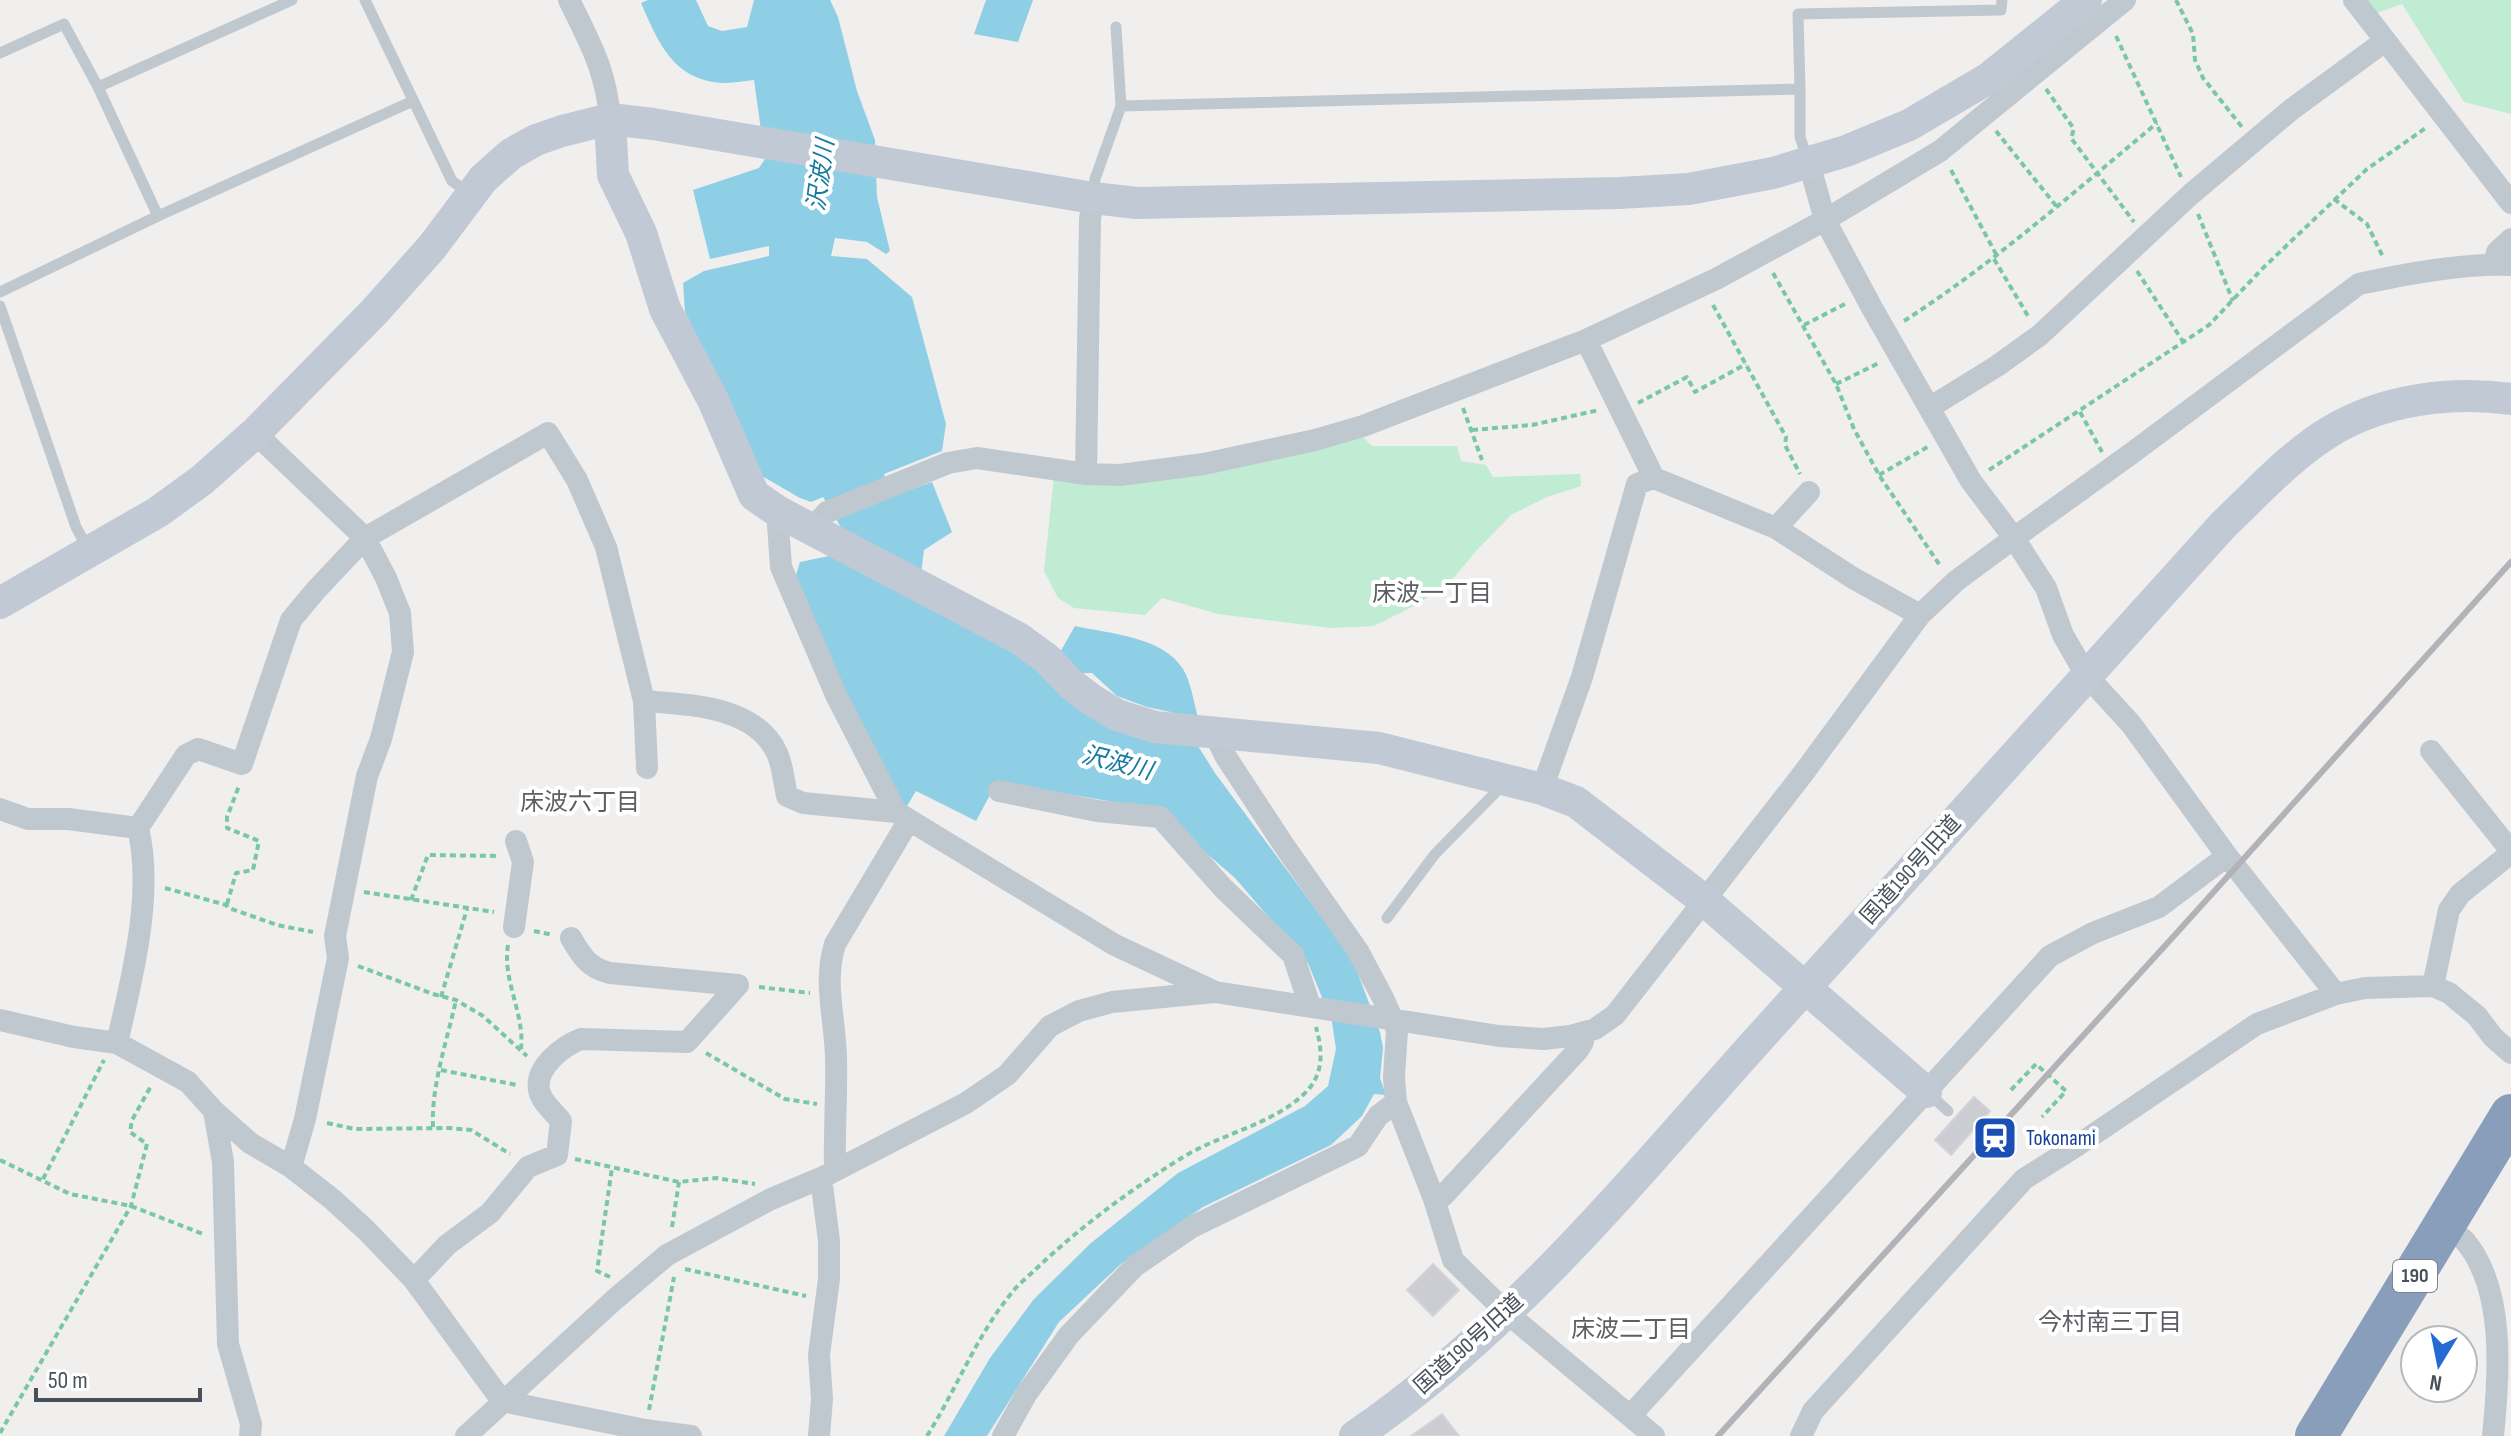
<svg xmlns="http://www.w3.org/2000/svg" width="2511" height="1436" viewBox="0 0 2511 1436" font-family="'Sofia Sans Condensed','Noto Sans JP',sans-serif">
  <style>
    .green { fill: #bfecd3 }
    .water { fill: #8fcfe6 }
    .building { fill: #cccdd3; stroke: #d3d4d9; stroke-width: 2 }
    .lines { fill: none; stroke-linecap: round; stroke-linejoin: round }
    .path { stroke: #7ac7a5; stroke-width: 4; stroke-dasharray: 6 4; stroke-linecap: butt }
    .lane { stroke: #c0c8cf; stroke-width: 11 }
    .street { stroke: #c0c8cf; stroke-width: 22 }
    .secondary { stroke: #c0c9d4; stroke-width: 32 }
    .highway { stroke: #899eba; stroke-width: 42 }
    .rail { stroke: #b1b3b8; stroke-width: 6 }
    .labels { text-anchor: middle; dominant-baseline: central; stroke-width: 8; stroke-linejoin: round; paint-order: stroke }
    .shield { fill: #fff; stroke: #7f858c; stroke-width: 2 }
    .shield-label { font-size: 20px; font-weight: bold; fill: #48515a }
    .street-label { font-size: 22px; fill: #48515a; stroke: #fff }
    .transit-label { font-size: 22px; fill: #164399; stroke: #fff; text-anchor: start }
    .water-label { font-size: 24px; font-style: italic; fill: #167b9f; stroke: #fff }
    .neighbourhood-label { font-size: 24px; fill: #5b5e63; stroke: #fff }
  </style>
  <rect width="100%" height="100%" fill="#f1eeee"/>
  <path class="green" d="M2361,0H2511V114L2464,102L2402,4L2371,15Z
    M1361,435L1372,446H1457L1461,461L1486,465L1493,477L1580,474L1581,486L1547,497L1511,515L1477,550L1450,582L1416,605L1374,626L1331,628L1218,614L1162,598L1145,615L1074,608L1058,598L1044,571L1054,476Z"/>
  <path class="water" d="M648,0H696L708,26L722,31L747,27L754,0H830L838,17L857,91L875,140L877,197L890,251L886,254L867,242L835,238L831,256L867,259L912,297L946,424L942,451L884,474L892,496L932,482L952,532L924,550L918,598L1059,654L1075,626C1110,634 1162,636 1183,669C1191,682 1194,703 1198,718L1147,707L1117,696L1092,673H1078L1198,746L1215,773L1352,958L1380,1032L1383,1048L1380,1078L1386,1095L1374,1094L1362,1116L1331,1145L1203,1207L1122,1263L1059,1322L987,1436H944L990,1358L1034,1299L1091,1243L1178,1173L1305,1106L1328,1086L1336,1049L1332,1022L1308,963L1235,878L1155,809L997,782L976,821L916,791L907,806L900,803L840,682L796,575L800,562L834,555L846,536L823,497L811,502L800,498L762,476L745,435L685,312L683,283L704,271L769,256V246L710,259L693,190L759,168L765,159L754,80C744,81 733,83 722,83C673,80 658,42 641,3Z
    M986,0H1033L1018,42L974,34Z"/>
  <path class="building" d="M1974,1097L1990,1111L1951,1155L1935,1140Z
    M1433,1264L1459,1290L1433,1316L1407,1290Z
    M1442,1414L1459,1436H1411Z"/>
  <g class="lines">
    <path class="path" d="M2176,0L2193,34L2195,60L2203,78L2242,127
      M2116,36L2181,177
      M2046,89L2074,129L2071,138L2134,222
      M1996,131L2057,207
      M1951,170L1997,256
      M2334,199L2367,224L2383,257
      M2198,214L2233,301
      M1994,259L2028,316
      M2137,271L2184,343
      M1773,273L1836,384L1854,429L1879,475L1941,567
      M1713,305L1786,437L1785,445L1800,474
      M1904,321C1994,263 2074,192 2157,123
      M1804,325L1845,304
      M1836,384L1881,362
      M1638,403L1687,377L1695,392L1746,364
      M1463,408L1482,460
      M2080,412L2102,452
      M1472,430L1532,425L1599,410
      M1989,470L2209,325L2263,268L2367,169L2427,127
      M1879,475L1929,446
      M165,888L226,905L229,908L277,925L313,932
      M364,892L494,912
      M411,900L428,855L499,856
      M227,904L236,873L253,870L259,841L227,828V817L239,786
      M534,931L553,935
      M508,945C502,980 525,1014 521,1049
      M358,966L433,994L456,1000L483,1016L527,1056
      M759,987L810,993
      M441,997L467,909
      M706,1053L785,1099L817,1104
      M441,1070L517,1085
      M2011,1090L2036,1064L2066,1091L2042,1117
      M327,1123L355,1129L449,1128L471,1130L510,1154
      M433,1127C431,1086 447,1041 456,1000
      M575,1159L679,1182L716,1178L755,1184
      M0,1160L70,1194L131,1206L203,1234
      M43,1179L104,1060
      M672,1227L679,1182
      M685,1269L806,1296
      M610,1277L597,1271L612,1168
      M649,1410L674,1277
      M0,1433L131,1206L147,1144L130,1132L132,1120L151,1086
      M927,1436C956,1390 976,1337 1010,1295C1017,1285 1028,1277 1036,1269C1080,1227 1129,1191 1180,1159C1219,1134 1270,1126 1304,1094C1324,1075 1323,1052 1316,1027"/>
    <path class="lane" d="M365,0L452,181L471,194
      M0,53L64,24L98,87L292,0
      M98,87L158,216
      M1800,89L1798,14L2001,10L2002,0
      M1121,106L1800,89V137L1808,160
      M1093,194L1095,179L1121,106L1116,27
      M0,292L158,216L413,101
      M0,306L76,527L88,549
      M1387,918L1435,854L1495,793L1499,782
      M1927,1092L1948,1111"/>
    <path class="street" d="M569,0C590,43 606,70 610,119
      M2354,0L2511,203
      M1809,163L1825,220L1872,308L1971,481L2014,538L2132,453L2359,284C2406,274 2463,263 2511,265
      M2494,264L2497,252L2511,239
      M1586,340L1654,478
      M1929,408L1997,366L2040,335L2190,195L2292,109L2385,41
      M255,433L365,538L386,578L400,613L403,652L381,739L367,776L335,936L338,958L305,1119L291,1167
      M1086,474L1090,219L1093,198
      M777,511L781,567L836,695L896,812
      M812,528L827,512L948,463L977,458L1086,474L1120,475L1204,464L1315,440L1363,426L1586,340L1716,279L1825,220L1940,151L2125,0
      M1776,528L1809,492
      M644,701L647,768
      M2431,751L2511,851
      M1542,789L1582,677L1637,484L1654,478L1776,528L1853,578L1920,615
      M999,791L1097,811L1160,817L1223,888L1293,955L1310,1006
      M0,809L28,819H68L138,828L186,755L198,749L242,764L291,620L316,590L365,538L548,433L577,480L606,547L644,701C688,705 755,705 777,753C783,766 784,783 787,796L803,803L896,812L1115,945L1213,991
      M514,927L523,862L516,841
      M571,938C582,957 589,968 610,973L738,985
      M2433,986L2449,910L2460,894L2511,853
      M0,1020L74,1037L117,1043L188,1082L214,1111L250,1143L291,1167L332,1199L366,1230L414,1280L502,1401L645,1430L691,1436
      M117,1043C132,978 154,894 138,828
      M1396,1102L1434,1199L1453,1260L1507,1313L1654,1436
      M214,1111L223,1162L228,1344L251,1424L250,1436
      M835,1170C834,1132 837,1094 836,1057C835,1017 823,983 835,944L909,820
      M1434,1199L1443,1196L1578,1050L1583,1042L1584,1032
      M2444,1227C2451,1232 2460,1236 2465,1241C2506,1290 2499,1377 2493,1436
      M414,1280L447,1245L490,1213L528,1167L557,1155L561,1121C554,1112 541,1102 539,1090C535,1067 563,1046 581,1039L687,1042L738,985
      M1630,1416L2050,956L2093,933L2159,907L2227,856
      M466,1436L614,1300L667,1255L771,1199L821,1178L966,1103L1007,1075L1050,1026L1079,1011L1112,1002L1215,992L1499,1036L1544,1039L1570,1036L1595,1029L1615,1015L1802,775L1920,615L1956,581L2014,538L2046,588L2063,635L2086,675L2131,724L2227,856L2336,994
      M819,1436L822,1399L819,1355L829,1279V1241L821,1178
      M1003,1436L1027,1393L1069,1335L1135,1266L1192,1227L1358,1146L1378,1116L1396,1102L1394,1077L1397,1030L1384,1000L1358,951L1283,844L1226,757L1214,733
      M1801,1436L1813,1411L2024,1179L2078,1145L2257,1024L2336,994L2365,988L2433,986L2449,993L2477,1016L2493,1037L2511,1053"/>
    <path class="secondary" d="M610,119L613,175L641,233L665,309L713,400L754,495L777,511L1020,639L1047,659L1071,684L1092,700L1117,715L1155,727L1379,748L1542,789L1576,802L1705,901L1926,1092
      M0,603L158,512L202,480L255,433L374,312L432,247L483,179L511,154L536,140L562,131L610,119L653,124L1093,198L1137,203L1619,193L1689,189L1773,173L1846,151L1909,125L1989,78L2086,0
      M1355,1436C1511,1330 1631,1181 1756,1042C1912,868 2068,696 2224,524C2258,492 2291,455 2331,431C2384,399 2452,391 2511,399"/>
    <path class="highway" d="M2316,1436L2511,1115"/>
    <path class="rail" d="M1718,1436L2173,937L2511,562"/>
  </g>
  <defs>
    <g id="station-square" transform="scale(2.3)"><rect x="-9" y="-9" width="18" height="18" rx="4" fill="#1a4fb4" stroke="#fff"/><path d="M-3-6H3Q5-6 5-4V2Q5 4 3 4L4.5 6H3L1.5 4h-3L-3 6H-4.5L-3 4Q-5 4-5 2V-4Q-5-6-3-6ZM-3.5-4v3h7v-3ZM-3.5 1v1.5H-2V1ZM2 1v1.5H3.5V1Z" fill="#fff"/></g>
  </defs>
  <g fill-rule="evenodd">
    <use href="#station-square" x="1995" y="1138"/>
  </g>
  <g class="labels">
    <rect class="shield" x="2393" y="1260" width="44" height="32" rx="6"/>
    <g class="shield-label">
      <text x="2415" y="1276">190</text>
    </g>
    <g class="street-label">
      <text transform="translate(1911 870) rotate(-48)">国道190号旧道</text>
      <text transform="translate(1469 1344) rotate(-42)">国道190号旧道</text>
    </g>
    <g class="transit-label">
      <text x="2026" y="1138">Tokonami</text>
    </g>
    <g class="water-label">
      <text transform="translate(821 175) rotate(-82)">沢波川</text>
      <text transform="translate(1117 763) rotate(14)">沢波川</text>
    </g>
    <g class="neighbourhood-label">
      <text x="1432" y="593">床波一丁目</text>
      <text x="580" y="802">床波六丁目</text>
      <text x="2110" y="1322">今村南三丁目</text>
      <text x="1631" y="1329">床波二丁目</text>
    </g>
  </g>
  <g transform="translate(2439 1364) rotate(190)"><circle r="38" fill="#ffffff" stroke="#b6b9bd" stroke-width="2"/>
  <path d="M0-6L14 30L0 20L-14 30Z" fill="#2569d4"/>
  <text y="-12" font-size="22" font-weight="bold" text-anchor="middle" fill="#48515a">N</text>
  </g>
  <path d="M36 1388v12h164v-12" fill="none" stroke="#48515a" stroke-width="4"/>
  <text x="48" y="1388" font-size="24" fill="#48515a" stroke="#ffffff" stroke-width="6" paint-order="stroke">50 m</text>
</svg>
